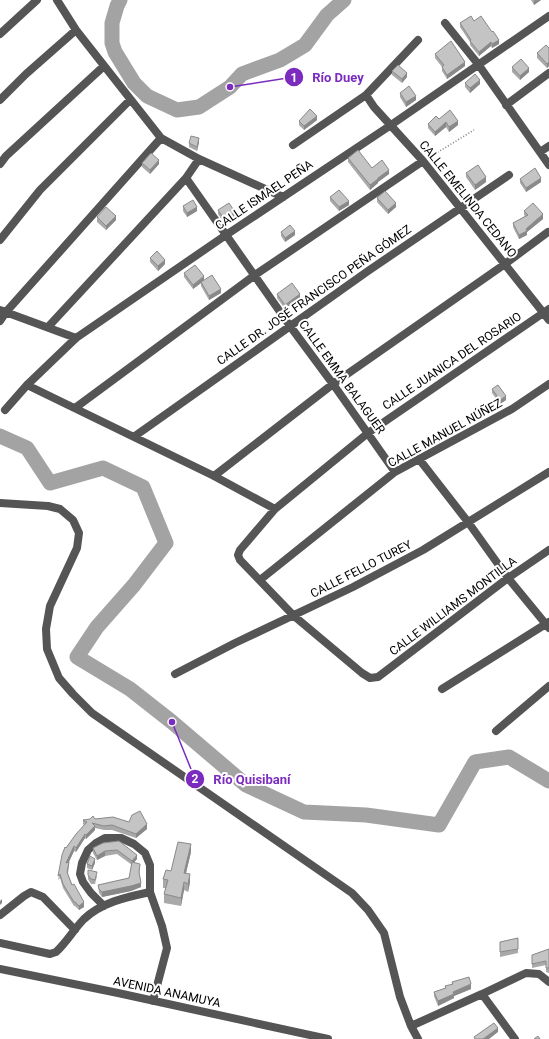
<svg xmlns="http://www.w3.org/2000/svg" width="549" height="1039" viewBox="0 0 549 1039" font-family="Roboto,sans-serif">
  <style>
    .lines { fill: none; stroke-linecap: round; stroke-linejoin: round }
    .river { stroke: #a3a3a3; stroke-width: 15 }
    .path { stroke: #777; stroke-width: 1.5; stroke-dasharray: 1 2; stroke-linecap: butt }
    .street { stroke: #555; stroke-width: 8 }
    .wall { fill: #a9a9a9 }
    .shaded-wall { fill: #898989 }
    .building { fill: #c4c4c4; stroke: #898989 }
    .labels { text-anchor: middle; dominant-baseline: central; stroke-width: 4; stroke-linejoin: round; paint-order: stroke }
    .street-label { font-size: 12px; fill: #000; stroke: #fff }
    .leader { fill: none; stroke: #7b2cbf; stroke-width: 1.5 }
    .callout-dot { fill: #7b2cbf; stroke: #fff; stroke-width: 1.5 }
    .mark-label { font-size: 12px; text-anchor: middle; font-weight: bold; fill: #fff }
    .callout-label { font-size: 13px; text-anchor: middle; font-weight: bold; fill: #7b2cbf; stroke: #fff; stroke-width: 4; stroke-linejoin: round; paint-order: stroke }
  </style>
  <rect width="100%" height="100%" fill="#fff"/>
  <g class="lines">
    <path class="river" d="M120,0L117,6L112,23V43L115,52L134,83L147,96L177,110L199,107L230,87L242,74L280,60L305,45L327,15L344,0
      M0,436L27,448L50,483L103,468L143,487L166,543L134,585L97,627L77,657L130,689L172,722L246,785L304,812L366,815L439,825L475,762L509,757L549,781"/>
    <path class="path" d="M430,157L474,130"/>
    <path class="street" d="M57,0L76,30L161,138L199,159L283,197
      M445,23L478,64L549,165
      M0,34L37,0
      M366,95L374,107L423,161L549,320
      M0,100L26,74L76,30
      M506,105L549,73
      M293,145L366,95L418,40
      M540,152L549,146
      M0,164L6,156L104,66
      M186,178L290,326L333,384L395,472
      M0,240L40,190L130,100
      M549,309L368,433L275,509L240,550L238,555L240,560L294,616L362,673L370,678L378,677L508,578L549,550
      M0,310L76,338
      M0,321L6,312L161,138
      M48,327L186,178L199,159
      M27,385L214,476L275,509
      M75,408L255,275L423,161
      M5,410L27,385L76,338L226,235L391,125L549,16
      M135,436L368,271L509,175
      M419,459L468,522L508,578L549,628
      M214,476L333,384L505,264L548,232
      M0,503L48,506L60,509L73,520L79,533L77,548L50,606L46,629L47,649L59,678L73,694L92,713L352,893L368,910L384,933L400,997L411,1026L418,1039
      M260,580L395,472L512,409L549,384
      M175,674L235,643L353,587L423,550L549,472
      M442,689L549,622
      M496,731L549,686
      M104,906L91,893L83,882L80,874L82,863L88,850L96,843L105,838H121L134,844L145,853L150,865V892L162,926L167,948L153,1001
      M0,915L24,896L31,892L43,897L75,930
      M0,943L50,954L56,952C67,942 74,929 84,919C102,902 127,897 150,892
      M0,969L118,993L328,1039
      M482,994L526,973L539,974L549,982
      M411,1026L482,994L515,1039"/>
  </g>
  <path class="wall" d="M531,0H541L534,5Z
    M474,21L499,44L492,48L491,46L479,56L470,45V42L460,27V23Z
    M549,48V66L547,68L537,58V53Z
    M435,54L465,66L447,79L442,71V67L435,58Z
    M512,67L529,72L520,80L512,72Z
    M392,71L407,77L402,83L392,75Z
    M465,83L480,84L470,93L465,87Z
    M400,93L416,100L406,107L400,97Z
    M439,119L458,125L449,132L446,127L435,136L428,128V124Z
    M317,120L304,130L299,125V121Z
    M199,142L197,151L189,147V143Z
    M348,158L372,168L389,174L378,182V183L370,190L348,162Z
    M142,163L159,164L150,174L142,167Z
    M466,173L486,182L475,190L466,177Z
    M520,179L541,182L526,192L520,183Z
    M330,197L349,205L339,211L330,201Z
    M377,198L396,207L388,214L377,202Z
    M183,206L197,211L187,217L183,211Z
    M218,210L235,217L224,223L218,214Z
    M524,211L543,219L527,232V235L519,239L513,227V223L525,216L524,215Z
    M97,217L116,220L106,230L97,222Z
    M281,232L295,235L285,242L281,236Z
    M150,258L165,264L158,271L150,262Z
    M184,273L204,280L221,293L209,300L201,286V283L193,289L184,277Z
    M277,294L300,298L285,309L277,298Z
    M492,389L506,400L500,404L492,393Z
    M95,819L147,829L136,838L112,830H104L95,828V830L86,839L85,838L76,852L74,851L69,862V866L68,874L72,885L84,907L79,910L75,906H74L63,888L60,878L58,880L65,847L66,848L84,825L83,824V820Z
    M103,843L137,859L134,862L140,868L139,874L141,887L131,891L102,897L99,893L98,885L129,878L132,865L117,854L105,856L97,860L93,853V848Z
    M191,852L186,873L190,882L188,892L184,890L181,906L164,903V894L166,888H163V879Z
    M95,863L92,870L87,868V864Z
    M88,875L97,876L95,884H91L88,879Z
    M518,938V953L500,957V942Z
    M549,949V973L546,972V965L532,968V955Z
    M452,982L471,989L454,996V998L438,1006L434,996V992L445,988V986L452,985Z"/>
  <path class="shaded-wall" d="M535,0H541L534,5V1Z
    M499,40V44L492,48V44Z
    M491,42V46L479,56V52Z
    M465,62V66L447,79V75Z
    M549,62V66L547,68V64Z
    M529,68V72L520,80V76Z
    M407,73V77L402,83V79Z
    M480,80V84L470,93V88Z
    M416,96V100L406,107V102Z
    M317,116V120L304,130V126Z
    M458,121V125L449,132V127Z
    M446,122V127L435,136V132Z
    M199,138V142L197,151V147Z
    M159,160V164L150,174V170Z
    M389,170V174L378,182V183L370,190V185L378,178Z
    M486,177V182L475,190V185Z
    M541,178V182L526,192V188Z
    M349,201V205L339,211V207Z
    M396,203V207L388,214V210Z
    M197,207V211L187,217V213Z
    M235,212V217L224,223V219Z
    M543,214V219L527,232V235L519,239V235Z
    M116,216V220L106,230V226Z
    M295,231V235L285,242V238Z
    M165,260V264L158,271V266Z
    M204,276V281L201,282V283L193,289V285Z
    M221,289V293L209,300V296Z
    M300,294V298L285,309V305Z
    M506,396V400L500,404V400Z
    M147,824V829L136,838V834Z
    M95,826V830L86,839V835Z
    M85,834V838L76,852V848Z
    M191,844V852L184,881V873Z
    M74,846V851L66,868V863Z
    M105,851V856L97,860V856Z
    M137,855V859L132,865V861Z
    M95,859V863L92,870V866Z
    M190,874V882L188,892V884Z
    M184,882V890L181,906V898Z
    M141,883V887L131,891L102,897V892Z
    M2,899V903L0,905V901Z
    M84,902V907L79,910V906Z
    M471,984V989L454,996V998L438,1006V1001L453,992Z
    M498,1028V1032L489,1039H483Z"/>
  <path class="building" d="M471,16L474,21L481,16L492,32L493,31L499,40L492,44L491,42L479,52L470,41L471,40L460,23Z
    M451,41L465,62L447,75L442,67L444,65L435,54Z
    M546,45L549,48V62L547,64L537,53Z
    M521,59L529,68L520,76L512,67Z
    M398,65L407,73L402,79L392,71Z
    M475,74L480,80L470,88L465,83Z
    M409,86L416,96L406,102L400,93Z
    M310,109L317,116L304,126L299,121Z
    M450,110L458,121L449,127L446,122L435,132L428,124L436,116L439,119Z
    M191,136L199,138L197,147L189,143Z
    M358,150L372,168L382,160L389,170L378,178V179L370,185L348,158Z
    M151,153L159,160L150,170L142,163Z
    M478,165L486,177L475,185L466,173Z
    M535,168L541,178L526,188L520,179Z
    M339,190L349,201L339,207L330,197Z
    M385,191L396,203L388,210L377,198Z
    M193,200L197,207L187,213L183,206Z
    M229,203L235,212L224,219L218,210Z
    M533,203L543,214L526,229L527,231L519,235L513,223L528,215L524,211Z
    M106,207L116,216L106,226L97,217Z
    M290,225L295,231L285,238L281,232Z
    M157,251L165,260L158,266L150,258Z
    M195,265L204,276L193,285L184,273Z
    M212,275L221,289L209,296L201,282Z
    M292,283L300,294L285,305L277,294Z
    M498,385L506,396L500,400L492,389Z
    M140,811L147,824L136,834L112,825L104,826L92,823L95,826L86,835L85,834L76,848L74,846L66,863L69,862L67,872L72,885L74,884L84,902L79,906L75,902H74L63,884L60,874L58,876L62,855L65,847L66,848L76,834L87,822L83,820L90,819L93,816L95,819L113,817L129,822L132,815Z
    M119,841L137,855L132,861L117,850L105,851L97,856L93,848L103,843Z
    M178,842L191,844L184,873L190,874L188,884L184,882L181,898L164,894L168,880L163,879L166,870L171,871Z
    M90,856L95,859L92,866L87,864Z
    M132,862L140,864L139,872L141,883L131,886L102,892L99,889L98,885L129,878Z
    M88,870L97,872L95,880L91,879L88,875Z
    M518,938V949L500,952V942Z
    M549,949V968H546V961L532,964V955Z
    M469,977L471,984L453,992L454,994L438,1001L434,992L446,988L445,986L453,984L452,982Z
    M494,1023L498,1028L483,1039H475L474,1037Z
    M538,1036L540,1039H534Z"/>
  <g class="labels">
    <g class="street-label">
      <text transform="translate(264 195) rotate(-34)">CALLE ISMAEL PEÑA</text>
      <text transform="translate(468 199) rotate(51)">CALLE EMELINDA CEDANO</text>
      <text transform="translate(314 295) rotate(-35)">CALLE DR. JOSÉ FRANCISCO PEÑA GÓMEZ</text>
      <text transform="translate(452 361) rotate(-34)">CALLE JUANICA DEL ROSARIO</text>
      <text transform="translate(342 377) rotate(54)">CALLE EMMA BALAGUER</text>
      <text transform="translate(445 433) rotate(-29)">CALLE MANUEL NÚÑEZ</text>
      <text transform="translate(361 569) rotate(-27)">CALLE FELLO TUREY</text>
      <text transform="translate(453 606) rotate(-37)">CALLE WILLIAMS MONTILLA</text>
      <text transform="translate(167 992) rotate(12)">AVENIDA ANAMUYA</text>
    </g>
  </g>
  <path class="leader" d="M230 87L294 77M172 722L195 779"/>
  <g class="callout-dot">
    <circle cx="230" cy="87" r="4"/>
    <circle cx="172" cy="722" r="4"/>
    <circle cx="294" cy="77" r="10"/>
    <circle cx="195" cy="779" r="10"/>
  </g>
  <g class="mark-label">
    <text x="294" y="82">1</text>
    <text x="195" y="783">2</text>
  </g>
  <g class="callout-label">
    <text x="338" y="82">Río Duey</text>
    <text x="252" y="784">Río Quisibaní</text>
  </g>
</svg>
